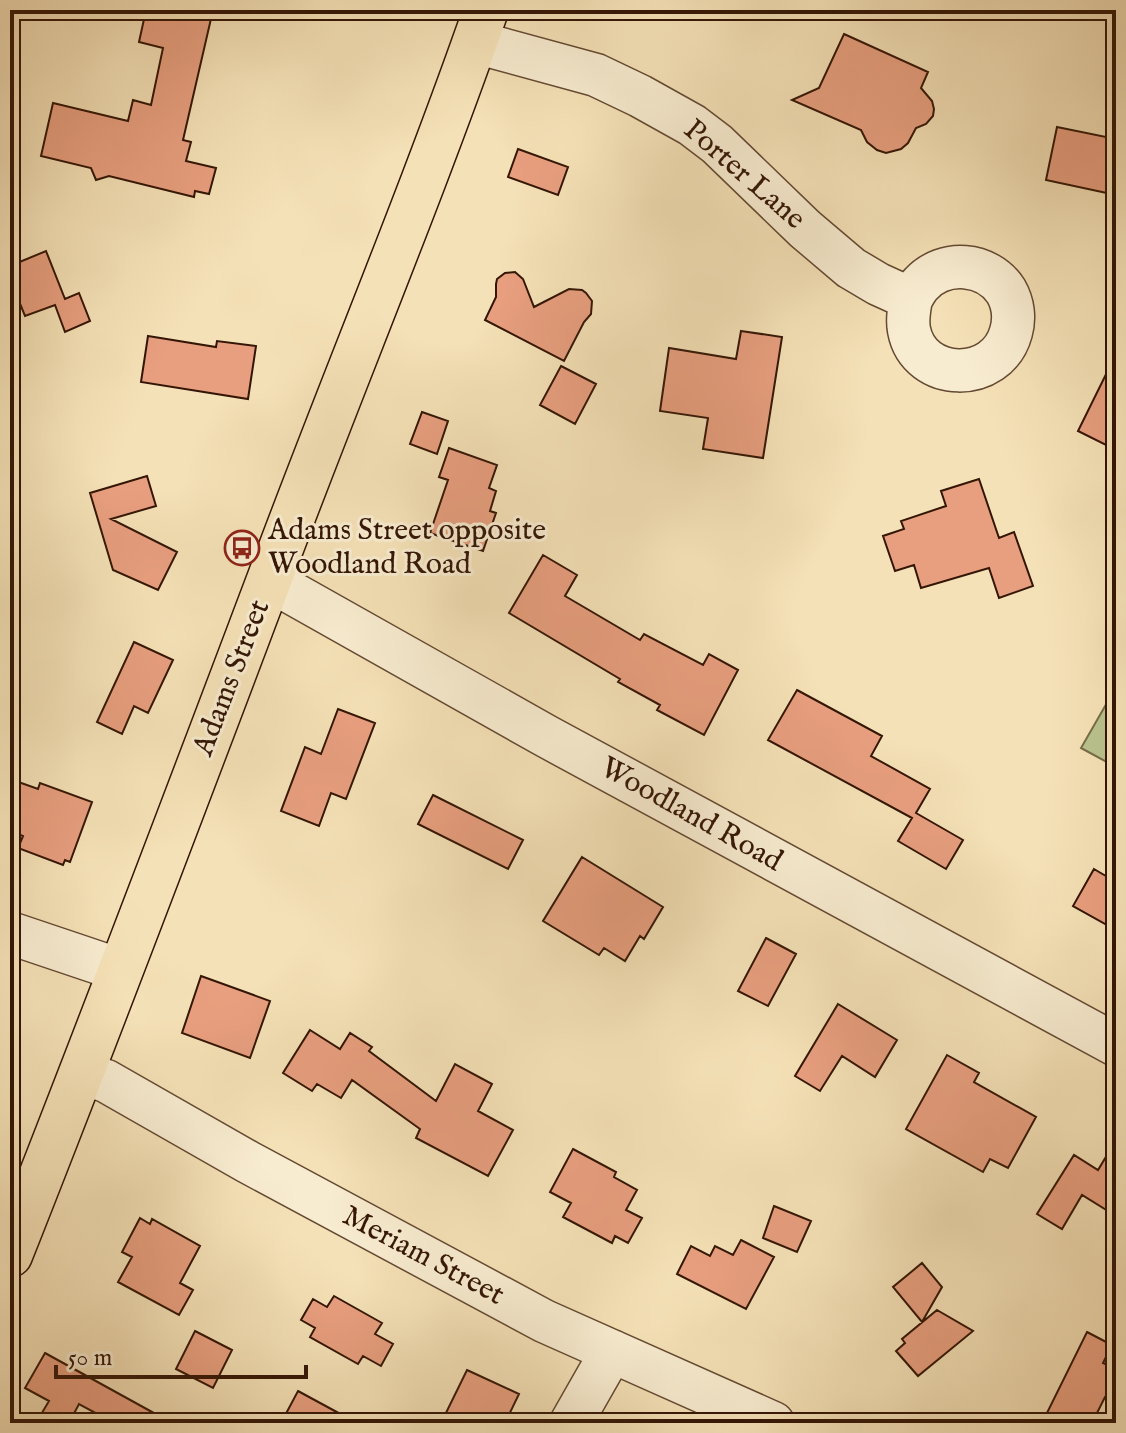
<svg xmlns="http://www.w3.org/2000/svg" width="1126" height="1433" viewBox="0 0 1126 1433" font-family="'IM FELL English',serif">
  <style>
    .green { fill: #bac38f; stroke: #776c4a; stroke-width: 2 }
    .building { fill: #e89f7f; stroke: #341606; stroke-width: 2 }
    .lines { fill: none; stroke-linecap: round; stroke-linejoin: round }
    .minor-casing { stroke: #644932; stroke-width: 45 }
    .major-casing { stroke: #341606; stroke-width: 47 }
    .minor { stroke: #f8ecd0; stroke-width: 42 }
    .major { stroke: #f5e1b7; stroke-width: 44 }
    .labels { text-anchor: middle; dominant-baseline: central; stroke-width: 6; stroke-linejoin: round; paint-order: stroke }
    .street-label { font-size: 30px; fill: #341606; stroke: #f8ecd0 }
    .poi-label { font-size: 30px; fill: #341606; stroke: #f8ecd0; text-anchor: start }
  </style>
  <rect width="100%" height="100%" fill="#f5e1b7"/>
  <filter id="stains"><feTurbulence type="fractalNoise" baseFrequency=".0025" numOctaves="4"/><feColorMatrix values="0 0 0 0 .2 0 0 0 0 .09 0 0 0 0 .02 0 0 0 .5 -.17"/></filter>
  <radialGradient id="worn" r=".72"><stop offset=".6" stop-color="#630" stop-opacity="0"/><stop offset="1" stop-color="#630" stop-opacity=".3"/></radialGradient>
  <path class="green" d="M1116,687V767L1081,748Z"/>
  <path class="building" d="M146,10H213L183,140L191,142L186,161L216,168L209,194L195,191L194,197L109,176L96,180L91,168L41,156L53,103L128,121L133,100L151,105L163,48L139,42Z
    M844,34L928,72L921,88L932,101L934,109L933,116L926,124L916,128L908,143L901,149L886,153L877,150L867,142L861,130L792,100L819,88Z
    M1057,127L1116,139V195L1046,180Z
    M518,149L568,167L558,195L508,177Z
    M46,251L65,299L79,293L90,321L65,332L55,305L25,316L10,279V266Z
    M515,272L523,279L534,307L569,289L582,290L586,293L592,301L591,314L584,322L564,361L485,320L496,297V284L497,279L505,273Z
    M741,331L782,337L763,458L703,449L708,418L660,411L669,348L736,359Z
    M148,336L216,347L217,341L256,346L248,399L141,382Z
    M1116,354V450L1078,431Z
    M561,366L596,384L575,424L540,405Z
    M422,412L448,421L437,454L410,444Z
    M449,448L497,465L489,488L496,491L490,511L496,513L483,551L430,533L448,480L439,477Z
    M147,476L156,506L111,519L177,552L158,590L113,570L90,493Z
    M979,479L999,538L1014,532L1033,586L999,598L989,568L921,588L914,565L895,571L883,536L904,529L901,521L946,506L941,491Z
    M543,555L577,575L565,596L640,640L644,634L703,665L709,654L738,670L704,735L657,710L660,705L618,682L620,679L509,613Z
    M134,642L173,660L148,713L134,706L122,734L97,722Z
    M797,690L882,736L871,756L930,789L916,813L963,840L946,869L898,841L912,818L768,740Z
    M338,709L375,723L346,799L331,793L319,826L281,811L305,747L321,754Z
    M10,779L38,789L40,783L92,802L70,862L65,860L63,865L18,848L23,836L10,831Z
    M433,795L523,840L508,869L418,824Z
    M582,857L663,907L644,939L640,936L625,961L604,948L599,955L543,921Z
    M1094,869L1116,882V930L1073,906Z
    M766,938L796,954L768,1006L738,991Z
    M201,976L270,1001L250,1058L182,1033Z
    M838,1004L897,1040L875,1077L842,1056L820,1091L795,1076Z
    M310,1030L340,1049L350,1033L372,1047L369,1051L436,1101L455,1064L492,1084L478,1111L513,1130L488,1176L416,1138L420,1129L352,1080L341,1098L317,1084L312,1091L283,1073Z
    M947,1055L979,1073L974,1082L1036,1117L1008,1168L990,1159L983,1172L906,1129Z
    M1116,1140V1216L1082,1195L1062,1229L1037,1214L1074,1155L1098,1170Z
    M573,1149L616,1172L614,1177L637,1190L626,1210L642,1218L628,1243L615,1236L612,1243L563,1217L571,1203L550,1192Z
    M774,1206L811,1221L797,1252L763,1238Z
    M140,1218L150,1224L152,1219L200,1246L180,1283L193,1290L179,1315L118,1282L132,1257L122,1252Z
    M741,1240L774,1257L746,1309L677,1274L691,1246L710,1256L715,1246L733,1255Z
    M922,1263L942,1287L922,1322L893,1287Z
    M334,1296L382,1323L375,1334L393,1344L381,1366L363,1356L358,1364L310,1337L315,1328L301,1320L313,1299L327,1307Z
    M937,1310L973,1331L918,1376L896,1351L905,1343L902,1339Z
    M195,1331L232,1350L213,1388L176,1369Z
    M1087,1332L1112,1345L1103,1363L1116,1369V1402L1105,1397L1092,1423H1042Z
    M45,1353L172,1423H114L79,1404L69,1423H36L49,1401L25,1388Z
    M467,1370L519,1394L505,1423H441Z
    M298,1391L357,1423H281Z"/>
  <g class="lines">
    <g class="minor-casing">
      <path id="minor" d="M475,42L596,75L640,96L692,125L717,144L805,229L851,268L878,284L911,299C909,310 907,319 909,330C919,383 997,384 1011,332C1015,318 1013,303 1006,291C987,262 944,259 921,284C917,288 914,294 911,299
        M269,580L546,736L1116,1045
        M10,933L120,970
        M82,1073L106,1081L248,1162L544,1321L773,1423
        M571,1423L612,1351"/>
    </g>
    <g class="major-casing">
      <path id="major" d="M10,1255C99,1031 184,805 269,580C340,389 419,202 486,10"/>
    </g>
    <use href="#minor" class="minor"/>
    <use href="#major" class="major"/>
  </g>
  <defs>
    <g id="bus-ring" transform="scale(1.8)"><circle r="9.5" fill="#f8ecd0" stroke="#8f2418" stroke-width="1.5"/><path d="M-5-6H5V4H4V6H2V4H-2V6H-4V4H-5ZM-3.5-4V0h7V-4ZM-3.5 1.2v1.5H-2V1.2ZM2 1.2v1.5H3.5V1.2Z" fill="#8f2418"/></g>
  </defs>
  <g fill-rule="evenodd">
    <use href="#bus-ring" x="242" y="548"/>
  </g>
  <g class="labels">
    <g class="street-label">
      <text transform="translate(744 175) rotate(41)">Porter Lane</text>
      <text transform="translate(232 678) rotate(-69)">Adams Street</text>
      <text transform="translate(691 815) rotate(29)">Woodland Road</text>
      <text transform="translate(423 1256) rotate(28)">Meriam Street</text>
    </g>
    <g class="poi-label">
      <text x="268" y="531">Adams Street opposite<tspan x="268" dy="34">Woodland Road</tspan></text>
    </g>
  </g>
  <rect width="1126" height="1433" fill="none" stroke="#f5e1b7" stroke-width="40"/>
  <rect x="12" y="12" width="1102" height="1409" fill="none" stroke="#341606" stroke-width="4"/>
  <rect x="20" y="20" width="1086" height="1393" fill="none" stroke="#341606" stroke-width="2"/>
  <path d="M56 1365v12h250v-12" fill="none" stroke="#341606" stroke-width="4"/>
  <text x="68" y="1365" font-size="24" fill="#341606" stroke="#f8ecd0" stroke-width="6" paint-order="stroke">50 m</text>
  <rect width="100%" height="100%" filter="url(#stains)"/>
  <rect width="100%" height="100%" fill="url(#worn)"/>
</svg>
